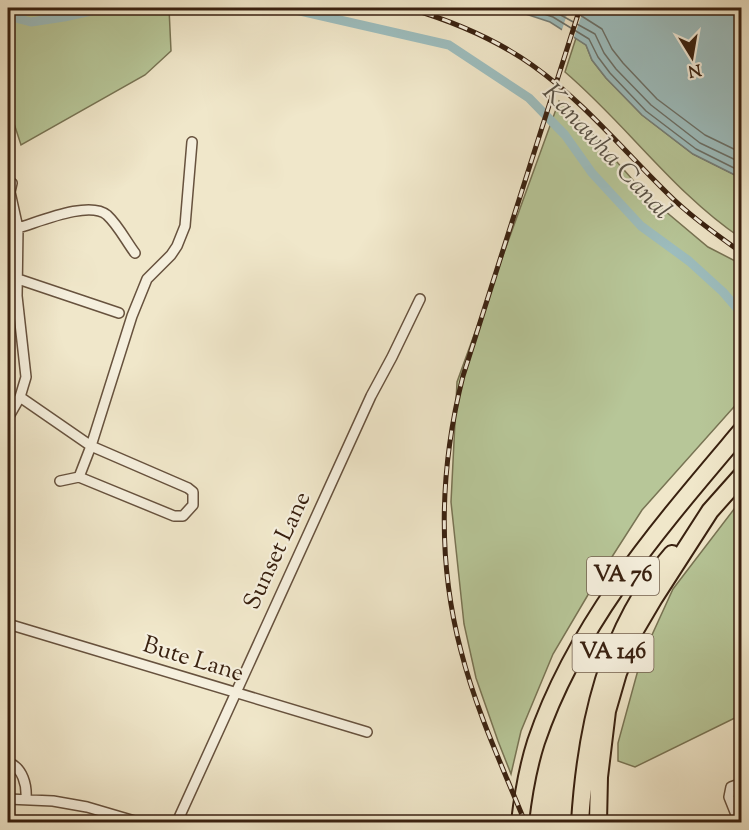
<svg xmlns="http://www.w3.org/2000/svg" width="749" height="830" viewBox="0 0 749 830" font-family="'Sorts Mill Goudy',serif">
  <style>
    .green { fill: #b7c698; stroke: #787454; stroke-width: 1.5 }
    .water { fill: #9dbebf; stroke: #757f79; stroke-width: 1.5 }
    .pier { fill: #f0e7ca }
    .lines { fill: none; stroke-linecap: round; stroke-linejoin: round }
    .shore { stroke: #6b7068; stroke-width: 1.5 }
    .canal { stroke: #9dbebf; stroke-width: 9 }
    .minor-casing { stroke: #67523e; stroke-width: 12 }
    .motorway-casing { stroke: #392110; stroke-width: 20 }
    .minor { stroke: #f5efdd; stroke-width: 9 }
    .motorway { stroke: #f0e7ca; stroke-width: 16 }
    .rail-casing { stroke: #392110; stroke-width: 5 }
    .rail { stroke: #f5efdd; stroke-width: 3; stroke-dasharray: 9; stroke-linecap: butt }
    .labels { text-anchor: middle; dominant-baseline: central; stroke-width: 4.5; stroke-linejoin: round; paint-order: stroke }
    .shield { fill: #f5efdd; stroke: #715f4e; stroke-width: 1.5 }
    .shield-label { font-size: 22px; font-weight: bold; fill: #392110 }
    .street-label { font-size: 24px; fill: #392110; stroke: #f5efdd }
    .water-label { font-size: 26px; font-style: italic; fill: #575045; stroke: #f5efdd }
  </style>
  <rect width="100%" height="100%" fill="#f0e7ca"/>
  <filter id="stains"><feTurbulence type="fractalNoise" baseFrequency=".00333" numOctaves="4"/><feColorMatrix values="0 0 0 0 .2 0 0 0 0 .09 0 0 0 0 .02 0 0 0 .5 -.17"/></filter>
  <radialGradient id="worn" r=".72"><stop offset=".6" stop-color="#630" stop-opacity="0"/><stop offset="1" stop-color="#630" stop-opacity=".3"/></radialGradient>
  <path class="green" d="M8,8H169L171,51L145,75L21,145L8,105Z
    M576,38L586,45L592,60L606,78L642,115L693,154L741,178V238C674,193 627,125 565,72Z
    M559,101L588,129L646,195L708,247L741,264V273L736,287L742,297L741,399L642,510L592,588L553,654L521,731L511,774L498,741L476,678L464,624L451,502L457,382Z
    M741,500V715L635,767L618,761V743L641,659L673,589Z"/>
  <path class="water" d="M507,8H741V178L693,154L642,115L606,78L592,60L586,45L550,22Z"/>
  <path class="pier" d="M569,8H584L573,40L561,33Z"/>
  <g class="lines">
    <path class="shore" d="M526,8L553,17L589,39L598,57L610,73L646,111L696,149L742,172
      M548,8L595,34L604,53L616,69L651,105L700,143L742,163
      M569,8L602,29L612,49L623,63L657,99L705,135L742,153"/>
    <path class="canal" d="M287,8L449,45L529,98L565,135L592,173L641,226L689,261L723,292L742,314
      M8,16L31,22L64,17L105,8"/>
    <g class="minor-casing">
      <path id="minor" d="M18,228C39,222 89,200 107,215C118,225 126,241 135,253
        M18,279L119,313
        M20,397L91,446L188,488L193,492V505L183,516H174L79,477L91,446L132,316L147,279L171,255L177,246L185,226L192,142
        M8,418L20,397L26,377L17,296L18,228L10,192L12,183
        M60,481L79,477
        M8,624L367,732
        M8,762C23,768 27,785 26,799
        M8,799L53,801L87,807L138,822
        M177,822L371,396L392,357L420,299
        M739,822L729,797L731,787L742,783"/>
    </g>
    <g class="motorway-casing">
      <path id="motorway" d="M520,822C523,796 528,767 536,742C577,621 661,526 742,430
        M580,822C586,727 607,628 672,554
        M598,822L599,777L607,711L618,673L634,632L654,598L710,511L742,475"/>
    </g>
    <use href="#minor" class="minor"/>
    <use href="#motorway" class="motorway"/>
    <g class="rail-casing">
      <path id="rail" d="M408,8C452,21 494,38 532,65C583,101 623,150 667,193C690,216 716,234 742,253
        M525,822C502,766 476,710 461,651C437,560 440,467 463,376L580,8"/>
    </g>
    <use href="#rail" class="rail"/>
  </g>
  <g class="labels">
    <g class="shield">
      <rect x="587" y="557" width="72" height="38" rx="4.5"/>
      <rect x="572.5" y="634" width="81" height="38" rx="4.5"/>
    </g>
    <g class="shield-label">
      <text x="623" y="576">VA 76</text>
      <text x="613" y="653">VA 146</text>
    </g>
    <g class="street-label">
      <text transform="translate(278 551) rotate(-65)">Sunset Lane</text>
      <text transform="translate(193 660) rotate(17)">Bute Lane</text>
    </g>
    <g class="water-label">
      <text transform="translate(606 152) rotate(47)">Kanawha Canal</text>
    </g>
  </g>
  <rect width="749" height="830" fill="none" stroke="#f0e7ca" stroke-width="30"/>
  <rect x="9" y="9" width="731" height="812" fill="none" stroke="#392110" stroke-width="3"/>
  <rect x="15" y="15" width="719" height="800" fill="none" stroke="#392110" stroke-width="1.5"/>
  <g transform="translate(692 57) rotate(169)" stroke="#f5efdd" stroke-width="4.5" paint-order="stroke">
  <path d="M0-4.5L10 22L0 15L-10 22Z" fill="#392110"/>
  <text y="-9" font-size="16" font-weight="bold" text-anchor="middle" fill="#392110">N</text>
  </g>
  <rect width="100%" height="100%" filter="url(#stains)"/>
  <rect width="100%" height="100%" fill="url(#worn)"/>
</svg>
